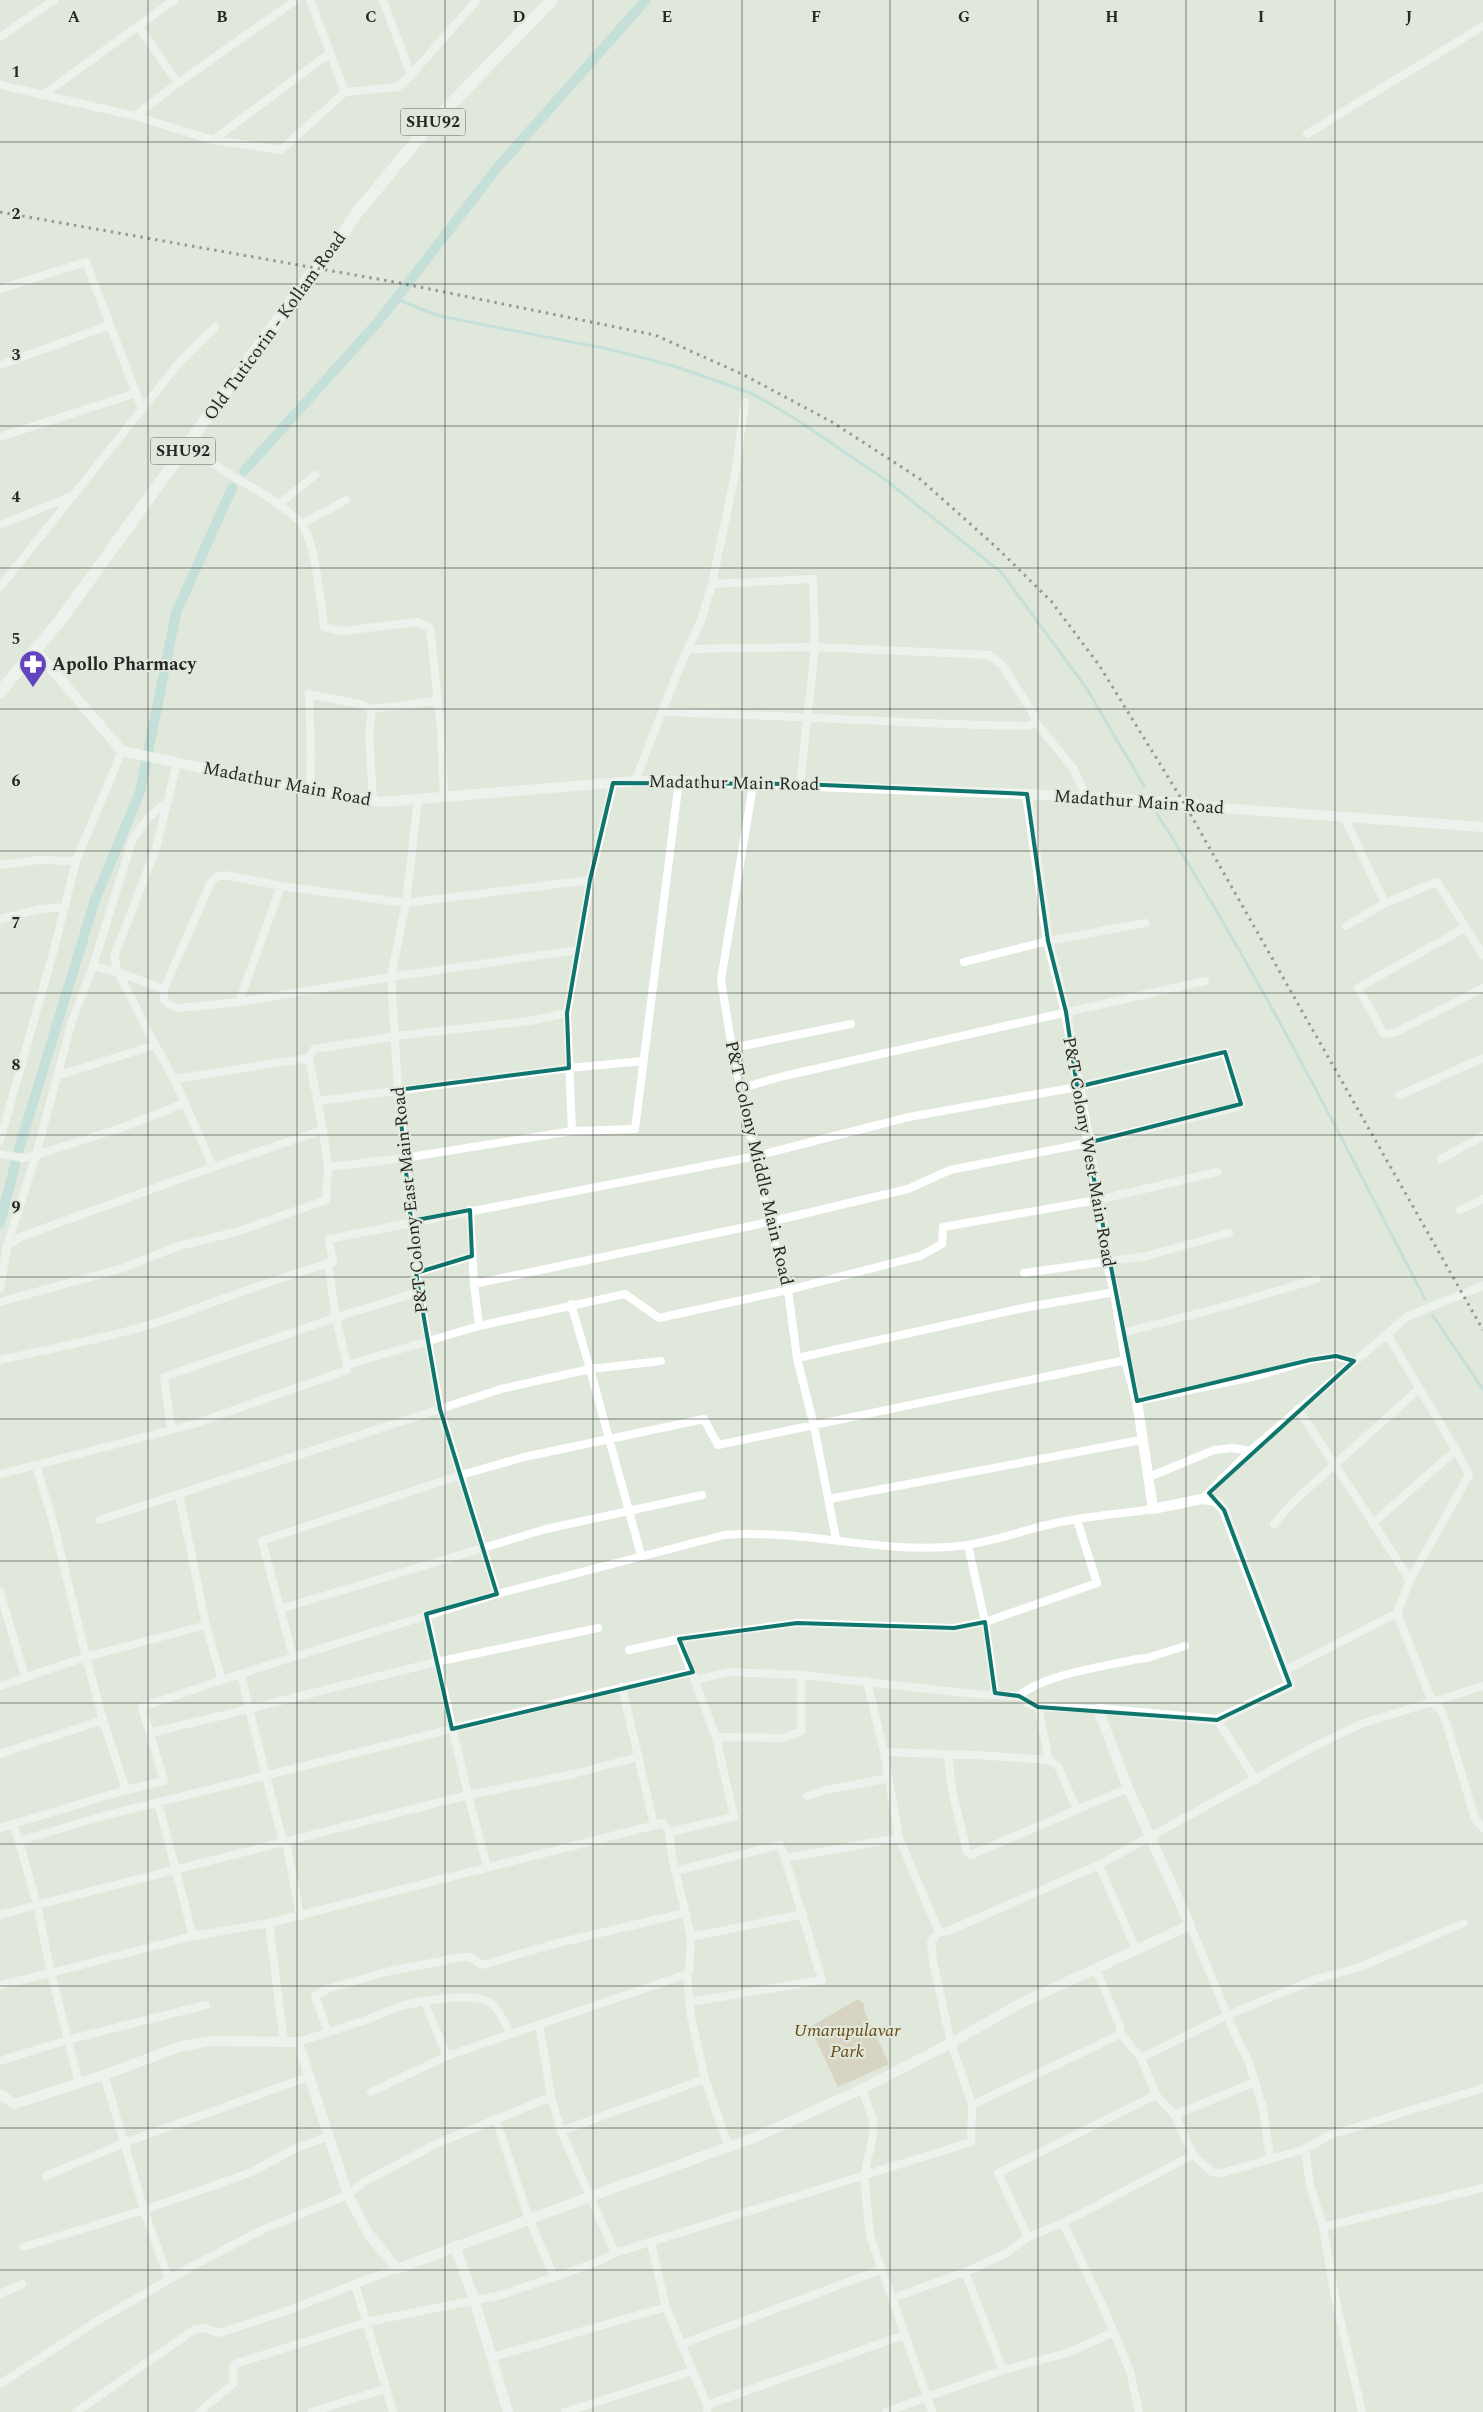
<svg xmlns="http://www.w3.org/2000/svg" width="1483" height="2412" viewBox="0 0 1483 2412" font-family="Spectral,serif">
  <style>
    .green { fill: #cdbca6 }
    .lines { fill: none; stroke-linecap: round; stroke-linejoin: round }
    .stream { stroke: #a4d4d4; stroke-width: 3 }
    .canal { stroke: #a4d4d4; stroke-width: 10 }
    .minor { stroke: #fff; stroke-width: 8 }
    .tertiary { stroke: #fff; stroke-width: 10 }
    .primary { stroke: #fff; stroke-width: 12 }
    .rail { stroke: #3b3e39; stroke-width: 3; stroke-dasharray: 2.5 5; stroke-linecap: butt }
    .marked { fill: none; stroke: #0f766e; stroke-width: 4; stroke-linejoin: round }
    .grid { fill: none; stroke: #252824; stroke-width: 1; stroke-opacity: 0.55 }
    .labels { text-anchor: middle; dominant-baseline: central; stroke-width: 4.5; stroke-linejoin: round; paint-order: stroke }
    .shield { fill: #e0e8dc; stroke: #5d625b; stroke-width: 1 }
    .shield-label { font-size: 16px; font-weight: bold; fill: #252824 }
    .street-label { font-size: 18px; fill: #252824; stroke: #e0e8dc }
    .poi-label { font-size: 18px; font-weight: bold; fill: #252824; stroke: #e0e8dc; text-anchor: start }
    .park-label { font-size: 18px; font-style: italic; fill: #6a4915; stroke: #e0e8dc }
    .grid-label { font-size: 16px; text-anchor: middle; font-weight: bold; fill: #252824; stroke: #e0e8dc; stroke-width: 4.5; stroke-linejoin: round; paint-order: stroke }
  </style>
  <rect width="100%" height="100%" fill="#e0e8dc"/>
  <path class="green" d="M858,1999L865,2005L863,2008L889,2064L838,2087L810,2027Z"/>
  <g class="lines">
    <path class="stream" d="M396,299L439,316L608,349L674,366L751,393L796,419L887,481L1001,572L1087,689L1144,786
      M1157,814C1257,970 1340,1135 1425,1299
      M1433,1316L1483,1389"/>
    <path class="canal" d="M244,471L378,322L497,168L646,0
      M0,1223L21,1142L95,900L140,792L176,613L232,488"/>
    <path class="minor" d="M310,0L345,92
      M383,0L411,75
      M138,26L178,83
      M0,37L54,0
      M0,85L135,116L213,140L281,150L345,92L398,87L411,75L477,0
      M43,95L174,0
      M135,116L178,83L296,0
      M1307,134L1483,26
      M213,140L330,53
      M0,289L86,262L142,409
      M0,365L110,325
      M0,437L136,393
      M216,466C244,484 277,499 300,522C315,538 321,604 324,627L343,631L417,622L430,628L441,728L444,798
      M278,505L315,475
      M302,524L346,500
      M0,525L69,497
      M712,584L813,579L815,647L800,784
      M0,587L178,364L215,327
      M689,649L815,647L990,655L1003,666L1034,715L1036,723L1073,768L1087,798
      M662,712C784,715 906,724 1028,726L1036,723
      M635,781L678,671L701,620L712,584L735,474L745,402
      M753,785L721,980L732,1048L769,1222L788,1290L797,1358L814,1426L836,1539
      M310,791L311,754L309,694L359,704L372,709
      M418,799L406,903L391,977L398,1090L416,1273L440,1409L497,1594
      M373,801L369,732L372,709L437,701
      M1344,817L1385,903
      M0,865L38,860L76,861
      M0,919L40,909L65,907
      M1346,926L1385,903L1437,882L1483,955
      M1466,927L1358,988L1384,1034L1396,1032L1483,988
      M577,950L391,977L239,1002L179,1008L169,1005L164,999V989L211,882L216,877L224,875L281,886L406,903L590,880
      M964,962L1048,941L1145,923
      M93,966L118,972L164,989
      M239,1002L281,886
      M155,1045L118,972L114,957L156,848L177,763
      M732,1048L851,1024
      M57,1076L155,1045L174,1079L213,1167L323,1130L309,1058L314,1049L395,1036L529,1021L567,1013
      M174,1079L309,1058
      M741,1088L784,1076L1205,981
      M1400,1095L1483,1058
      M319,1101L569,1068L643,1061
      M323,1130L328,1167L404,1158L572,1131L635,1129L679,781
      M572,1131L567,1013L590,880L613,783
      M0,1141L54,949L76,861L122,751
      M0,1154L22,1158L36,1155L121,1128L185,1103
      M1441,1159L1483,1136
      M470,1210L474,1284L479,1326
      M1460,1210L1483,1199
      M8,1246L20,1237L213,1167
      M328,1263L336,1318L347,1365
      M416,1273L472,1256
      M1024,1273L1146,1256L1229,1233
      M0,1288L7,1246L36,1155L72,1021L93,966L133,838L148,818L168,801
      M0,1302L123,1268L179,1246L236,1232L326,1200L328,1167
      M571,1304L590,1369L661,1361
      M1122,1333L1222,1307L1317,1279
      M797,1358L1028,1307L1115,1292
      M0,1360C56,1347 116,1337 170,1318C224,1298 278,1278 333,1262L329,1239L756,1156L909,1117L1077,1087L1225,1052L1241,1104L1237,1107L1087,1143L950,1170L908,1189L769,1222L474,1284
      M1126,1360L718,1445L704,1419L524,1457L461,1475L262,1541L293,1657L497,1594L724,1535C799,1529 873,1552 948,1547C983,1545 1017,1532 1051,1524C1084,1516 1120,1514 1153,1509
      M1137,1401L1257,1376L1310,1360L1336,1356L1354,1361
      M1298,1409L1373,1523L1456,1450L1387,1334
      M171,1429L164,1377L340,1316L419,1292
      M1250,1451L1408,1316L1483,1286
      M0,1474L36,1465
      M1149,1477L1214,1450L1233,1448L1250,1451L1202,1499
      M829,1499L1141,1440
      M99,1520L179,1494
      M1373,1523L1410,1580L1397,1613L1432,1702L1441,1710L1447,1725L1475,1819L1483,1828
      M1274,1524L1293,1502L1419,1389
      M968,1545L985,1622L995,1693
      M1410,1580L1469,1475L1456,1450
      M0,1592L25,1677
      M280,1609L546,1529L702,1495
      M426,1614L468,1795L487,1866
      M629,1650L679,1639L797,1623L954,1628L985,1622L1097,1583L1077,1520
      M293,1657L222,1680L206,1625L179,1494L501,1389L590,1369L641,1555
      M1284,1671L1397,1613
      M695,1680L729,1672L801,1675L975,1694L1019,1696L1028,1704L1038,1707L1098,1709
      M867,1681L884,1752L899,1838
      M0,1686L86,1657L54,1525L36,1465L194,1424L347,1370V1365L479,1326L625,1294L659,1318L788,1290L920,1256L942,1244L943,1227L1097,1200L1217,1172
      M622,1687L654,1825
      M1019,1696C1044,1674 1103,1667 1137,1659L1147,1658L1185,1646
      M1217,1720L1256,1780
      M150,1733L249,1709L241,1674
      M716,1737L783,1738L801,1731V1675
      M884,1752L976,1755L1049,1760L1038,1707
      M0,1754L103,1720
      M948,1754L952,1790L967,1852L971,1855L1128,1788
      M638,1757L573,1774L468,1795L37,1905L19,1841L107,1815L572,1699L693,1672
      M1049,1760L1058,1766L1077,1810
      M126,1790L103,1720L86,1657L206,1625
      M807,1796L825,1790L889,1778
      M13,1824L19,1841
      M0,1828L126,1790L164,1781L142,1707L222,1680
      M669,1832L734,1817L716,1737L679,1639
      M286,1841L300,1916
      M283,1842L249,1709L436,1662L598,1628
      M1099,1865L1136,1950
      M675,1871L780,1845L785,1858
      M0,1915L37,1905L51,1973L193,1936L158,1802
      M269,1923L284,2043
      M193,1936L269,1923L663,1823L669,1832L672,1857L691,1937L689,1971L687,1974L447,2056L424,2001L401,2006L363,2021L298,2042
      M691,1937L803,1914
      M1096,1969L1120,2026L1121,2034L1141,2058L1156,2095L1175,2115L1193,2155L1212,2172L1222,2173L1305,2149L1330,2135L1483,2088
      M687,1974L691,2017L705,2079L729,2148
      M0,1985L51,1973L79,2083
      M424,2001C441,1999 480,1992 493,2005C501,2013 505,2024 510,2033
      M691,2002L822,1980L785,1858L899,1838L939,1932
      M539,2024L551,2097L561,2131L615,2253
      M328,2032L315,1996L327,1989L386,1972L462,1957H470L482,1965L554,1944L684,1913
      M1141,2058L1228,2015L1316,1979L1360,1967L1464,1923
      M0,2061L67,2040L206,2005
      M104,2075L144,2210L169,2280
      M1255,2082L1263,2109L1270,2158
      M862,2089L873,2120V2135L864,2176L870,2236L927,2397L1003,2370L1067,2353L1114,2332
      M371,2092L447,2056
      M972,2105L1121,2034
      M1175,2115L1255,2082L1248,2060L1238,2041L1190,1925
      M496,2119L529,2219L554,2277
      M561,2131L705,2079
      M1305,2149L1310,2184L1323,2227L1335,2297L1362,2412
      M46,2176L124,2143L308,2077
      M1063,2223L1105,2311L1130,2371L1139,2412
      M1323,2227L1483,2188
      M1028,2237L998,2173L1156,2095
      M651,2243L666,2307L707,2405V2412
      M24,2247L144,2210L252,2172L294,2149L329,2136
      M965,2272L1003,2370
      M0,2294L22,2284
      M893,2298L965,2272L1005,2254L1028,2237L1063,2223L1193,2155
      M682,2344L880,2270
      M493,2357L666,2307
      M0,2384L97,2321L196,2264L264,2229L348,2195L364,2182L438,2143L551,2097
      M707,2405L904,2335
      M76,2412L195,2329L204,2328L219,2333L292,2309L355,2284
      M199,2412L233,2384V2369L235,2364L367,2322L501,2295L595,2263L615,2253L971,2142L972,2105L951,2043L933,1961L931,1942L939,1932L948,1931L1099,1865L1313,1747L1361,1724L1483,1686
      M312,2412L385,2389
      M393,2412L355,2284L397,2269
      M565,2412L693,2371
      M886,2412L927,2397L932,2412"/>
    <path class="tertiary" d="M36,651L122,751L310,791L382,802L635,781H679L1027,794L1184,803L1208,807L1483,827
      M0,2094L14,2104L104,2075L179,2047L209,2041L298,2042L348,2195L368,2233L397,2269L589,2197L756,2137L862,2089L951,2043L1021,2003L1190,1925L1128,1788L1098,1709L1217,1720L1290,1685L1224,1510L1216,1501L1202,1499L1153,1509L1137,1401L1126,1360L1115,1292L1107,1261L1105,1238L1066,1012L1048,941L1027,794
      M455,2246L475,2302L508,2412"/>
    <path class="primary" d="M0,692L59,622L306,281L328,256L356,214L423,133L552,0"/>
    <path class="rail" d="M0,212L400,283L655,335L744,375L832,422L920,479L996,547L1051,601L1099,665L1184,803L1483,1330"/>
  </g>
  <path d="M0 0H1483V2412H0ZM613,783L800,784L1027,794L1048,941L1066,1012L1077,1087L1225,1052L1241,1104L1087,1143L1137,1401L1310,1360L1336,1356L1354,1361L1209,1493L1224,1510L1290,1685L1217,1720L1038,1707L1019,1696L995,1693L985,1622L954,1628L797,1623L679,1639L693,1672L452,1729L426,1614L497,1594L440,1409L416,1273L472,1256L470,1210L411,1221L398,1090L569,1068L567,1013L590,880Z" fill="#e0e8dc" fill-opacity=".55" fill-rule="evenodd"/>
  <path class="marked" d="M613,783L800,784L1027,794L1048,941L1066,1012L1077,1087L1225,1052L1241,1104L1087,1143L1137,1401L1310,1360L1336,1356L1354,1361L1209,1493L1224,1510L1290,1685L1217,1720L1038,1707L1019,1696L995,1693L985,1622L954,1628L797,1623L679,1639L693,1672L452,1729L426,1614L497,1594L440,1409L416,1273L472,1256L470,1210L411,1221L398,1090L569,1068L567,1013L590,880Z"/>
  <path class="grid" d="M148,0V2412M297,0V2412M445,0V2412M593,0V2412M742,0V2412M890,0V2412M1038,0V2412M1186,0V2412M1335,0V2412M0,142H1483M0,284H1483M0,426H1483M0,568H1483M0,709H1483M0,851H1483M0,993H1483M0,1135H1483M0,1277H1483M0,1419H1483M0,1561H1483M0,1703H1483M0,1844H1483M0,1986H1483M0,2128H1483M0,2270H1483"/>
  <defs>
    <g id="pharmacy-pin" transform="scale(1.4375)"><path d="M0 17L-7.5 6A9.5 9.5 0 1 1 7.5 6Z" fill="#6245be" stroke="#e0e8dc"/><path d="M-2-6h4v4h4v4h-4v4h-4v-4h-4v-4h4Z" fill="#fff"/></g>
  </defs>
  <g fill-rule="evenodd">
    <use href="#pharmacy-pin" x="33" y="664"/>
  </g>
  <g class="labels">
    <g class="shield">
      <rect x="400.5" y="108.5" width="65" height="27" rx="4"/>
      <rect x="150.5" y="437.5" width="65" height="27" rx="4"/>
    </g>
    <g class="shield-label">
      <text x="433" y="122">SHU92</text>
      <text x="183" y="451">SHU92</text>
    </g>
    <g class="street-label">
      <text transform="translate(275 326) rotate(-54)">Old Tuticorin - Kollam Road</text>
      <text transform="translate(734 783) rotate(1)">Madathur Main Road</text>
      <text transform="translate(287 784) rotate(11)">Madathur Main Road</text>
      <text transform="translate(1139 802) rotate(4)">Madathur Main Road</text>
      <text transform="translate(1089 1152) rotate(80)">P&amp;T Colony West Main Road</text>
      <text transform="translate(759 1163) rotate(77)">P&amp;T Colony Middle Main Road</text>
      <text transform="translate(410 1200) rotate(-96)">P&amp;T Colony East Main Road</text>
    </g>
    <g class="poi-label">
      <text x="52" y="664">Apollo Pharmacy</text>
    </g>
    <g class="park-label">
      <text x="847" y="2030">Umarupulavar<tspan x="847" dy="21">Park</tspan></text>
    </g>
  </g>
  <g class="grid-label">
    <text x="74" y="22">A</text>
    <text x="222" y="22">B</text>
    <text x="371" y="22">C</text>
    <text x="519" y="22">D</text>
    <text x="667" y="22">E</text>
    <text x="816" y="22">F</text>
    <text x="964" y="22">G</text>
    <text x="1112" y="22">H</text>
    <text x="1261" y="22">I</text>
    <text x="1409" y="22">J</text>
    <text x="16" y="77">1</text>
    <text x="16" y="219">2</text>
    <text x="16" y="360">3</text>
    <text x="16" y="502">4</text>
    <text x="16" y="644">5</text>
    <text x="16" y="786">6</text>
    <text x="16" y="928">7</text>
    <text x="16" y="1070">8</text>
    <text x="16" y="1212">9</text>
  </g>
</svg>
